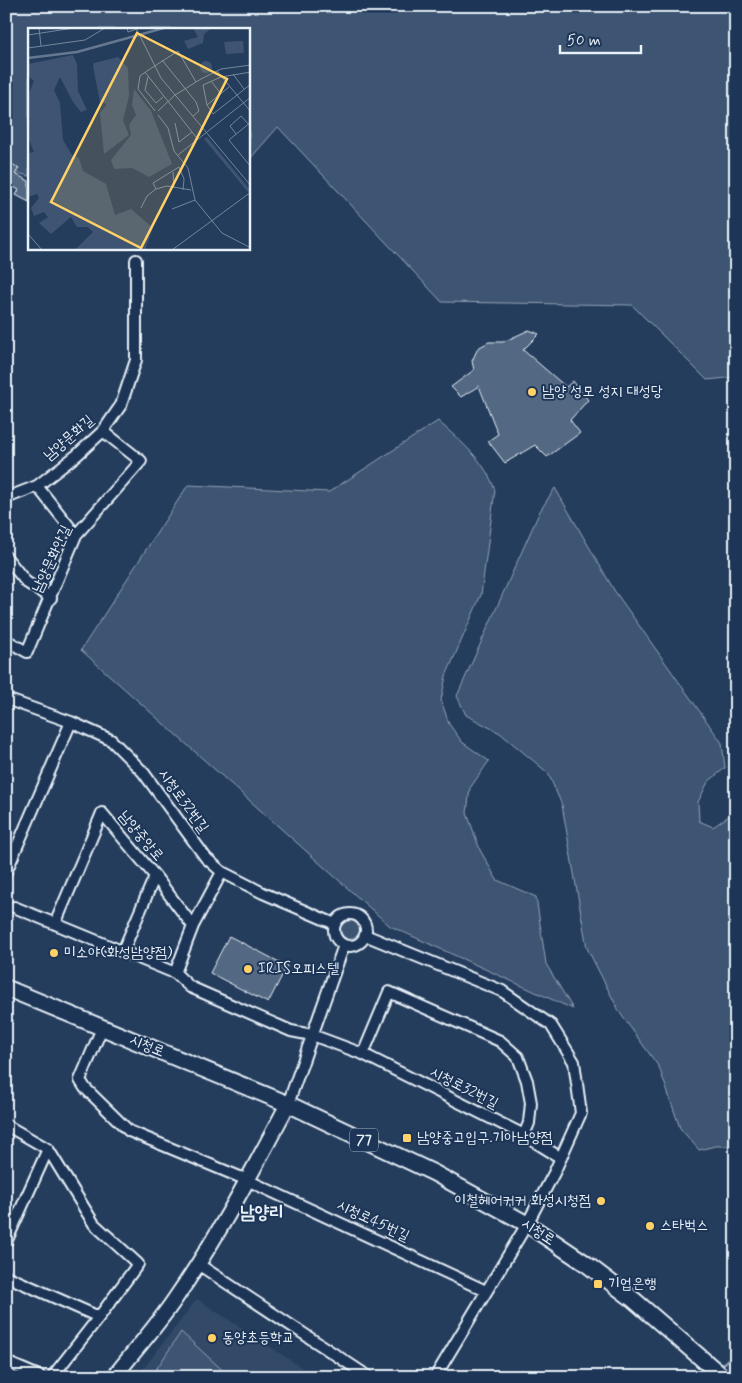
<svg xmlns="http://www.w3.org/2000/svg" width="742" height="1383" viewBox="0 0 742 1383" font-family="Mynerve,'Poor Story',sans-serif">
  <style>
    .built { fill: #334a68 }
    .green { fill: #3e5472; stroke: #93a2b5 }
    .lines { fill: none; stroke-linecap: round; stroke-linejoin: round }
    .stream { stroke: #99a8ba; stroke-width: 3 }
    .building { fill: #536782; stroke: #e8f1f8 }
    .street-casing { stroke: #e8f1f8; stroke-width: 14 }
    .secondary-casing { stroke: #e8f1f8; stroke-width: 18 }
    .primary-casing { stroke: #e8f1f8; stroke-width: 19 }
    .street { stroke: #1d3557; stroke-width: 10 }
    .secondary { stroke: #1d3557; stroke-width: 14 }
    .primary { stroke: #1d3557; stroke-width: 15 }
    .poi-dot { fill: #ffd166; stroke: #1d3557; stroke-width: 2 }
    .labels { text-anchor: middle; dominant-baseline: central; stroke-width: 4; stroke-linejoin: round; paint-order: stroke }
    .shield { fill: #1d3557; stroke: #abb9c8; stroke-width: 1 }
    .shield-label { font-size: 14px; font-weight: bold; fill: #e8f1f8 }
    .poi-label { font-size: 15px; fill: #e8f1f8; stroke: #1d3557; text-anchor: start }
    .street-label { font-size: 15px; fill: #e8f1f8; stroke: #1d3557 }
    .quarter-label { font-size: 18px; font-weight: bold; fill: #e8f1f8; stroke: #1d3557 }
    .inset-river { fill: none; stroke: #657890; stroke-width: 2.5 }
    .inset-road { fill: none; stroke: #73859b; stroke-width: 1 }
    .view { fill: #ffd166; fill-opacity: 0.15; stroke: #ffd166; stroke-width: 2.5 }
    .inset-edge { fill: none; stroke: #e8f1f8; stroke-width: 2.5 }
  </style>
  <rect width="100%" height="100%" fill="#253d5d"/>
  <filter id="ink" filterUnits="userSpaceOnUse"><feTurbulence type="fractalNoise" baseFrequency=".02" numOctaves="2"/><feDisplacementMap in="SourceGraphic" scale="10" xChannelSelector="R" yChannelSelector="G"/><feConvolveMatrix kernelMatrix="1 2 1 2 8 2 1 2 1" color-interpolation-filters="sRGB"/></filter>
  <g filter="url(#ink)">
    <path class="built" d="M197,1299L316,1377H137Z"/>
    <path class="green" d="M6,6H736V377L707,380L632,305L442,302L278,127L249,160V29H29V176L6,170Z
      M438,421C462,443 484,459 495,490L481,595L446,676L441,700L449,724L462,742L489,761L470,788L467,813L480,850L497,880L536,897L546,964L573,1009L390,926L81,650L188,485L329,492Z
      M555,488L614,590L722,743L725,768L708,782L698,802L699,821L713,827L736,811V1146H715L699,1150L680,1128L659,1067L620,1013L587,948L562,805L548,773L500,733L466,715L457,696L540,511Z
      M340 930a10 10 0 1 1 20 0a10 10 0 1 1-20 0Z
      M181,1332L230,1377H151Z"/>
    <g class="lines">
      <path class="stream" d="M719,1368L736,1352"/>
    </g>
    <path class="building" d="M6,161L19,168L15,174L29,181V202L16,195L19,190L6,183Z
      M529,330L539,334L523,350L566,387L573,381L588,400L570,420L580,433L547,457L535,445L505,463L488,441L498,434L479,386L461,397L451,387L474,370L472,361L478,348L489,342H503Z
      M229,936L287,966L268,1003L210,973Z"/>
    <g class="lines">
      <g class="street-casing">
        <path id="street" d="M37,486L76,535
          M6,498L37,486L77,455L103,431L121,405L136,360V260
          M6,557L26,582L51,598
          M6,640L27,652L76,535L141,461L103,431
          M6,699L71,722L111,740L143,772L206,858L222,872L263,893L335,924
          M6,872L71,722
          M14,907L175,973L190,987L291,1031L312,1035L363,1054L524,1135L561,1158
          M334 930a16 16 0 1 1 32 0a16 16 0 1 1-32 0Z
          M55,924L102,813L155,876L193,926
          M365,935L502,991L551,1025L574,1062L581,1113L554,1173L527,1224L435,1377
          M123,951L155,876
          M175,973L193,926L222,872
          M102,1028L80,1080L85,1088L129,1131L247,1180L486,1291
          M363,1054L389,992L500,1041L518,1057L527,1081L531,1103L529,1123L524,1135
          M288,1104L344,945
          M6,1125L48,1149L94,1224L138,1264L99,1317L52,1377
          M6,1242L48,1149
          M198,1264L369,1377
          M6,1276L99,1317
          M6,1362L41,1377"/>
      </g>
      <g class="secondary-casing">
        <path id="secondary" d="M114,1377C134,1351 157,1326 175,1299C218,1237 253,1170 288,1104"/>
      </g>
      <g class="primary-casing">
        <path id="primary" d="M6,988L288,1104L434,1173L527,1224L585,1263L634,1300L723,1377"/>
      </g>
      <use href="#street" class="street"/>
      <use href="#secondary" class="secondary"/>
      <use href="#primary" class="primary"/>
    </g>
  </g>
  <g class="poi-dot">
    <circle cx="532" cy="392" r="5"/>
    <circle cx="54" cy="953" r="5"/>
    <circle cx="248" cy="969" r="5"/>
    <rect x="402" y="1133" width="10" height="10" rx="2.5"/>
    <circle cx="601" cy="1201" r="5"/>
    <circle cx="650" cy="1226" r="5"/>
    <rect x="593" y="1279" width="10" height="10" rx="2.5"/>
    <circle cx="212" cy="1338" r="5"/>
  </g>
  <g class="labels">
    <rect class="shield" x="350" y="1128.5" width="28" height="23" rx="4"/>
    <g class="shield-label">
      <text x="364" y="1140">77</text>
    </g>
    <g class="poi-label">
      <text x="542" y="392">남양 성모 성지 대성당</text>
      <text x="64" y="953">미소야(화성남양점)</text>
      <text x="258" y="969">IRIS오피스텔</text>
      <text x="417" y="1138">남양중고입구.기아남양점</text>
      <text x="591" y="1201" text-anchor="end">이철헤어커커 화성시청점</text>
      <text x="660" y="1226">스타벅스</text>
      <text x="608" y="1284">기업은행</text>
      <text x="222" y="1338">동양초등학교</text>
    </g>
    <g class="street-label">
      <text transform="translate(69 438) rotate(-41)">남양문화길</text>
      <text transform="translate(52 559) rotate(-65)">남양문화안길</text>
      <text transform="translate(183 801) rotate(54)">시청로32번길</text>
      <text transform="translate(141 836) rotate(50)">남양중앙로</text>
      <text transform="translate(147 1046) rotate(22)">시청로</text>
      <text transform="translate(464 1088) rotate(27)">시청로32번길</text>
      <text transform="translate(373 1221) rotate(25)">시청로45번길</text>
      <text transform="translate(538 1232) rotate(33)">시청로</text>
    </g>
    <g class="quarter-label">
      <text x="262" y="1213">남양리</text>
    </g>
  </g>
  <g transform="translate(28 28)">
    <rect width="222" height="222" fill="#253d5d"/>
    <path d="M165,0H184L176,6L175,15L160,21L156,13L170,9ZM215,13L216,25L198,26L196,14ZM45,27L49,36L50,63L59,82L53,84L45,74L32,49L26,62L32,75L35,112L44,127L51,130L55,143L78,156L87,187L103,181L125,200L117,222H47L65,204L60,199H49L43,189L23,206L11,195L20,189L16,184L6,188L3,180L11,170L9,166L0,169V125L6,124L0,109V68L6,53L0,48V36ZM90,29L100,40L101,68L95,92L101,107L76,126L72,85L79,76L72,74L65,38L66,35ZM172 39a6 6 0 1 1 12 0a6 6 0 1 1-12 0ZM106,61L123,83L144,136L121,149L104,140L86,141L83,132L103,107L101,97L108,87L104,77ZM179,109L222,162L220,164L176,111Z" fill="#3e5472"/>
    <path class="inset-river" d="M0,30L49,24L136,0"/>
    <path class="inset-road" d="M11,0L13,18M99,0L100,4L112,0M108,0L133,50L223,158M0,7L46,0M0,20L57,12L77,0M134,32L168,74L171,83L165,88M189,43L223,84M117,44L168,109M223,44L193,49L175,57L179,77L185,86L223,56M205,46L216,61M120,49L117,62L128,75L135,69M183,53L193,66M179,77L201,59M127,83L110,61L112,48L119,43L150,23L168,54M130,83L147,67L173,51L193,41L223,37M130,87L140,100L146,123L160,140L167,172L194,205L223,220M223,94L201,112L223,139M147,95L151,114L164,104M208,106L202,98L213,88L223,99M150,127L223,69M145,144L146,160M128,161L125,155L151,139L156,151L155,162M113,180L119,168L128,161L139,158L163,162M144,181L167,172M0,206L14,222M144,222L223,164"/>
    <path class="view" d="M109,5L199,51L113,220L23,174Z"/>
    <rect width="222" height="222" class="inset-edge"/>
  </g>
  <rect width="742" height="1383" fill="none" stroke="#1d3557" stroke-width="25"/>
  <rect x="12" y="12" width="717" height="1358" fill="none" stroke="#e8f1f8" stroke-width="2" filter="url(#ink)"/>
  <path d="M560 45v8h81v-8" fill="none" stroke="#e8f1f8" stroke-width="2.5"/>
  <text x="567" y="45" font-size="15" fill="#e8f1f8" stroke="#1d3557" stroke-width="4" paint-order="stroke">50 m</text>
</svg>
